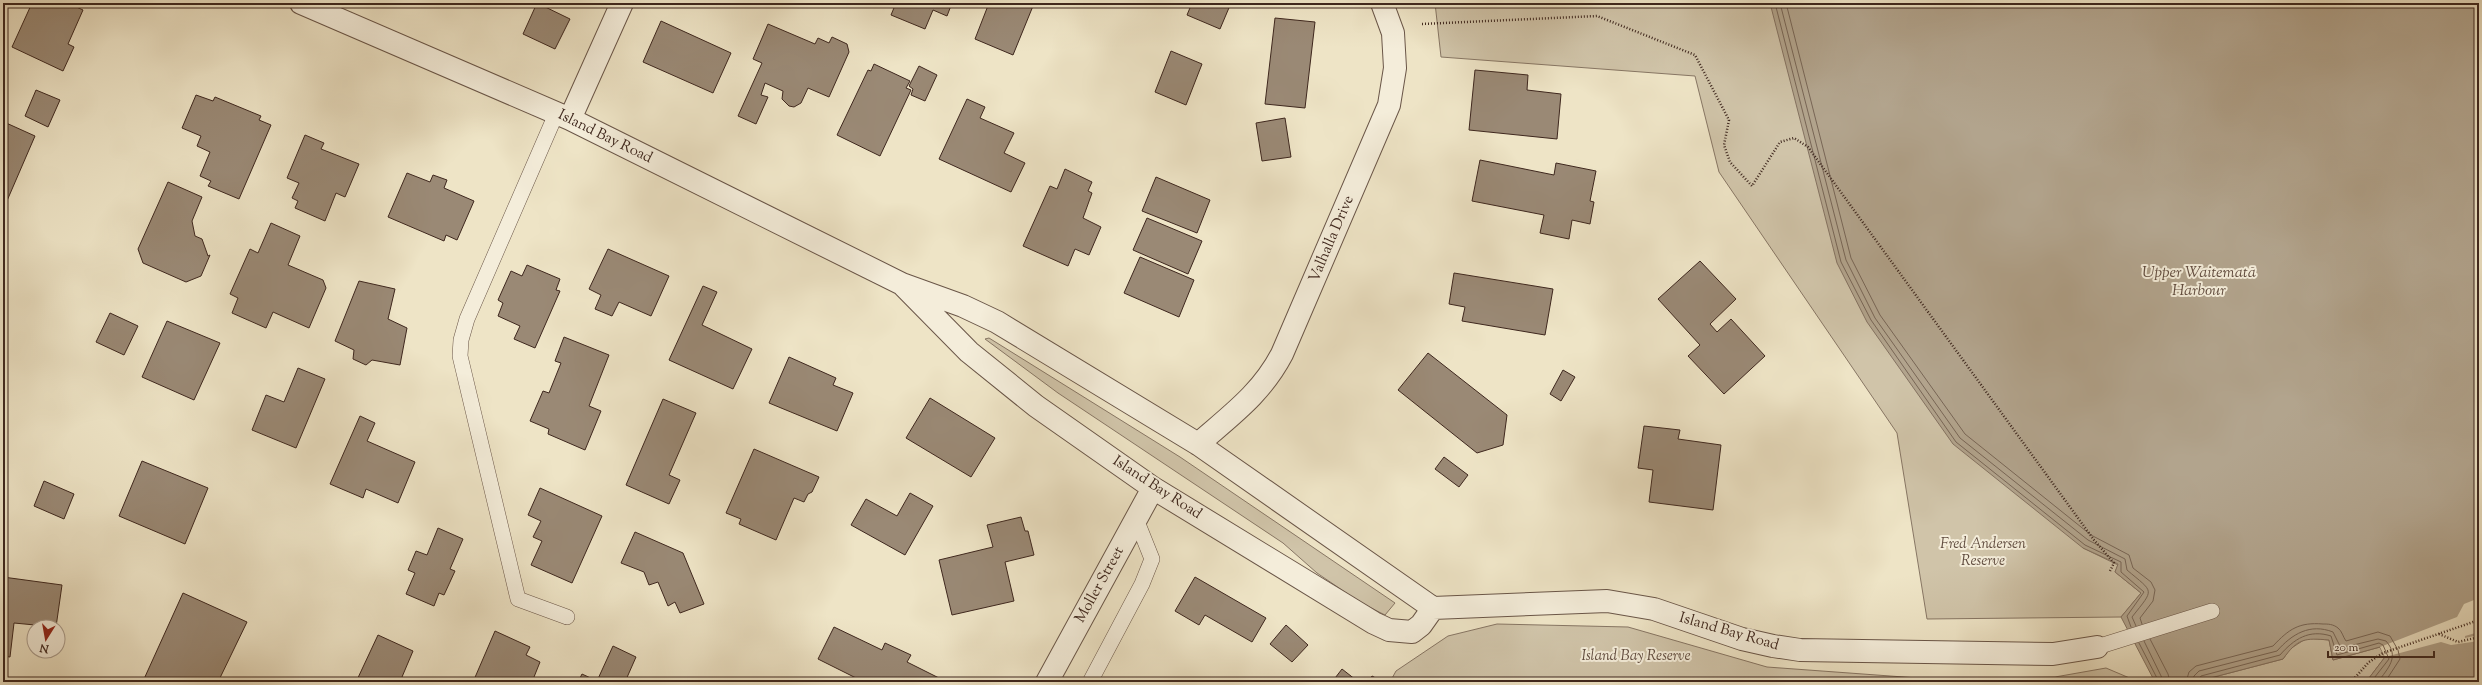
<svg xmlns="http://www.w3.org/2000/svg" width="2482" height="685" viewBox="0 0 2482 685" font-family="'Sorts Mill Goudy',serif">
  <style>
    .green { fill: #d0c4a9; stroke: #877664 }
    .water { fill: #b2a48d; stroke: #847261 }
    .pier { fill: #eee4c6 }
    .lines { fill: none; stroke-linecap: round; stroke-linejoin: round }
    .shore { stroke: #786656; stroke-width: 1 }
    .building { fill: #9a8975; stroke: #3e271e }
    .lane-casing { stroke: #6a5648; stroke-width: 16 }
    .street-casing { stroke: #6a5648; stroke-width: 24 }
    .path { stroke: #3e271e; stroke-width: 2.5; stroke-dasharray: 1 2; stroke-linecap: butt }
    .lane { stroke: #f4edda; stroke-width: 15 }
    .street { stroke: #f4edda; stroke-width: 22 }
    .labels { text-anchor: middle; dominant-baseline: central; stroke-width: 4; stroke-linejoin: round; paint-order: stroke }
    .street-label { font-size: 15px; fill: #3e271e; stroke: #f4edda }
    .park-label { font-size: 15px; font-style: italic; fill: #624e41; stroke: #f4edda }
    .water-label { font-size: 16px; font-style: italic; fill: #614c3f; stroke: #f4edda }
  </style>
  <rect width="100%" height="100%" fill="#eee4c6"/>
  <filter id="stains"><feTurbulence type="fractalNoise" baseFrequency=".005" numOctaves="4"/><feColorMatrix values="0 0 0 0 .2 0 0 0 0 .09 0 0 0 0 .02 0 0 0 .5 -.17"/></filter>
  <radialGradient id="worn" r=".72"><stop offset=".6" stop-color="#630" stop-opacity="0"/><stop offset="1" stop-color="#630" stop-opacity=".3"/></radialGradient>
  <path class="green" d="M1435,3H2052L2083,548L2118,565L2115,572L2141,593L2121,617L1927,619L1897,433L1719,172L1695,76L1441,57Z
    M989,338L1180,457L1395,603L1385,615L1361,603L1317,573L1283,543L1058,393L985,339Z
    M1497,624L1628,627L1767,667L1931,679L2055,677L2106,668L2139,682H1390L1396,671L1448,636Z
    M2307,638L2329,640L2333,660L2380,647L2385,657L2366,682H2195L2283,659L2290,649Z"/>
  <path class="water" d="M1770,3H2479V682H2366L2385,657L2380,647L2333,660L2329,640C2305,638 2298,638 2283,659L2195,682H2155L2121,617L2141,593L2115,572L2118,564L2083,548L1953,444L1867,322L1837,263Z"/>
  <path class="pier" d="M2474,600L2477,607H2479V632L2465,636V638L2479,635V641L2451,645L2441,642L2385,657L2380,647L2457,617L2464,604Z"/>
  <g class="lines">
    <path class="shore" d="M1775,3L1841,262L1871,320L1956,442L2085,545L2121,562V572L2144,592L2127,616L2131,627
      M1780,3L1846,260L1875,318L1960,438L2088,540L2125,559L2127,570C2154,593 2155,588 2132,617L2136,626
      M1786,3L1851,258L1880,315L1965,434L2091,535L2129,555L2133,568L2151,582L2155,590L2153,601L2140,618L2142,624
      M2150,639L2168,674L2170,682
      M2144,641L2164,682
      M2139,643L2159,682
      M2186,682L2189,672L2196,666L2273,646C2289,629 2299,622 2323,624C2328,624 2333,624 2338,628C2342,631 2343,637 2346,641L2378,632L2390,636L2398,650L2400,659L2385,682
      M2192,682L2194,676L2199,671L2277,651C2292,634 2310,623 2333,632L2341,648L2378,639L2386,641C2400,657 2388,668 2378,682
      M2198,682L2201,676L2280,655C2294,639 2309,629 2331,636L2337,655L2379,643L2383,645L2389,659L2371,682"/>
  </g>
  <path class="building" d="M32,3H45L52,6L53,3H68L83,10L68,44L74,47L63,71L12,47Z
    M537,3L570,19L555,49L523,34Z
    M896,3H952L947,16L933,10L925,29L891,15Z
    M989,3H1026L1033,6L1013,55L975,39Z
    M1192,3H1231L1220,29L1187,15Z
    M1275,18L1315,22L1305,108L1265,104Z
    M661,21L731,53L713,93L643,62Z
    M768,24L815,44L818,38L829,43L832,37L847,44L849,52L829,97L808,88L801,103L794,107L789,106L782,99L783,91L765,83L761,95L768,97L756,124L738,116L762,63L753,59Z
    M1171,51L1202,64L1186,105L1155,92Z
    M874,64L910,81L906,88L911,90L880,156L837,135L868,70L871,71Z
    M919,66L937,75L925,101L911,95L913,89L909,86Z
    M1475,70L1528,75L1527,90L1561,94L1557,139L1469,130Z
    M36,90L60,100L48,127L25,116Z
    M196,95L213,101L215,97L261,116L259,120L271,125L239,199L208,186L211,181L200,176L210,152L197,146L201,136L182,128Z
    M967,99L985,107L980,118L1014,133L1004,153L1025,163L1011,192L939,159Z
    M1285,118L1291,157L1262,161L1256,123Z
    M4,122L35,136L3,210V124Z
    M305,135L324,143L321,149L359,164L345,197L336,193L325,221L295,208L298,201L292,198L299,183L287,178Z
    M1480,160L1554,175L1556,163L1596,171L1590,201L1594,202L1590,224L1572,220L1569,239L1540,233L1544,215L1472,201Z
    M1065,169L1092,182L1088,191L1092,193L1083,218L1101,227L1089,255L1075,249L1068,266L1023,246L1050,186L1057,189Z
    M407,173L430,182L433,175L447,180L444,188L474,201L457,240L446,235L444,241L388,217Z
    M1156,177L1210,200L1197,233L1142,211Z
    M168,182L202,197L192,221L195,236L202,239L208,256L210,255L201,276L186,282L143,263L138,249Z
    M1147,218L1202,241L1188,274L1133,250Z
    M271,223L300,236L288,265L323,280L326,288L309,328L273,312L266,328L232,313L238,298L230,294L250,249L258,253Z
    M608,249L669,276L651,316L619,302L612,316L595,309L601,295L589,289Z
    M1140,257L1194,280L1179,317L1124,293Z
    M1700,261L1736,299L1710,324L1717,332L1731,319L1765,356L1724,394L1688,356L1700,345L1658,299Z
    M527,265L560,279L556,290L560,291L535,348L514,339L520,326L498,316L503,303L498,300L511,271L522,276Z
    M1454,273L1553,289L1545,335L1462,321L1465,307L1449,304Z
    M359,281L395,289L388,319L407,328L400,365L372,360L366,365L353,359L354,350L335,341Z
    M703,286L717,292L702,325L752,349L733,389L669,360Z
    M110,313L138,326L124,355L96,342Z
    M167,321L220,343L194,400L142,377Z
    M564,337L609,355L589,406L601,411L585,450L548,434L549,429L530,421L543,391L549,393L561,363L555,361Z
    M1428,353L1507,415L1503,445L1477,453L1398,390Z
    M789,357L836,378L833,385L853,393L837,431L769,403Z
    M298,368L325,379L296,448L252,430L266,395L284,402Z
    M1563,370L1575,377L1561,401L1550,394Z
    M930,398L995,438L971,477L906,438Z
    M663,399L696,413L669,475L680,480L669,504L626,485Z
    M360,416L375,423L367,441L415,462L398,503L366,489L363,498L330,484Z
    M1644,426L1680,430L1678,439L1721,445L1713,510L1649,502L1653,470L1638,468Z
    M754,449L819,477L812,492L808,494L804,502L794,498L776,540L739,524L741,519L726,513Z
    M1444,457L1468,475L1459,487L1435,469Z
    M142,461L208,488L185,544L119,516Z
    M44,481L74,494L64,519L34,506Z
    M540,488L602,516L572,583L531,565L542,541L533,537L541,521L528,515Z
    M910,493L933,506L905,555L851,525L866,499L897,516Z
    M1021,517L1025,531H1028L1034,555L1005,562L1014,601L952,615L939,560L993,547L987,525Z
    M438,528L463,539L450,569L455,571L444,595L439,593L434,606L406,594L415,573L408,570L416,551L427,555Z
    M635,532L683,553L704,604L680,613L675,602L668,606L658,582L649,585L644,572L621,563Z
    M3,577L62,585L56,627L14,623L10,657L3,656Z
    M1195,577L1266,618L1252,642L1205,615L1199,625L1175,611Z
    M183,593L247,622L218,682H152L144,679Z
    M1286,625L1308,645L1292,662L1270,644Z
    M834,627L882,650L885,643L911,655L907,662L947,682H864L818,659Z
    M495,631L530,647L526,655L540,662L532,682H473Z
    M378,635L413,651L402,677L413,682H356Z
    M613,646L636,657L625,682H578L582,674L597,681Z
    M1342,669L1356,680L1355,682H1332Z
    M1372,676L1383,682H1368Z"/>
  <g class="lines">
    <g class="lane-casing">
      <path id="lane" d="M556,114L467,319L461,340L460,356L518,599L567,617
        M2097,647L2212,611
        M1090,682L1142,584L1152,559L1136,519"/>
    </g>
    <g class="street-casing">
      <path id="street" d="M301,3L570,119L902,284L963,306L997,322L1198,444L1433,608L1607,601L1654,609L1742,639L1773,646L1800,650L2053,654L2097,647
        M570,119L622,3
        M904,286L969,352L1036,406L1153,488L1374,623L1389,630L1412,632L1421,625L1433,608
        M1198,444C1231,415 1261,394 1282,354L1389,105L1395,68L1393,33L1382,3
        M1047,682L1153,488"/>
    </g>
    <path class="path" d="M1422,24L1597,16L1695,55L1729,120L1724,145L1730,162L1752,186L1780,142L1794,138L1808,147L2094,540L2114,563L2110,571
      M2439,634L2458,642L2479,637
      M2351,682L2369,662L2383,653L2479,620"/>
    <use href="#lane" class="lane"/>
    <use href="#street" class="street"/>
  </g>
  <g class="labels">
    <g class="street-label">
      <text transform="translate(605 137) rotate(26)">Island Bay Road</text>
      <text transform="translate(1332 239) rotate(-67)">Valhalla Drive</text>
      <text transform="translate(1157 488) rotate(33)">Island Bay Road</text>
      <text transform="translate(1100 585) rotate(-61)">Moller Street</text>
      <text transform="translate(1729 632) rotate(16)">Island Bay Road</text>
    </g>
    <g class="park-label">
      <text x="1983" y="544">Fred Andersen<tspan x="1983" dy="17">Reserve</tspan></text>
      <text x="1636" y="656">Island Bay Reserve</text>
    </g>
    <g class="water-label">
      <text x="2199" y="273">Upper Waitematā<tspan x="2199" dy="18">Harbour</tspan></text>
    </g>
  </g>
  <rect width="2482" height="685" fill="none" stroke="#eee4c6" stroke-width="16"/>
  <rect x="4" y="4" width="2474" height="677" fill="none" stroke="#3e271e" stroke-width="2"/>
  <rect x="8" y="8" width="2466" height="669" fill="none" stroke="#3e271e"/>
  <g transform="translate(46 639) rotate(191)"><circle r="19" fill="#f4edda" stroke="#ab9e8f"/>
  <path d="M0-3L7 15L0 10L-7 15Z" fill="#8f2418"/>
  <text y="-6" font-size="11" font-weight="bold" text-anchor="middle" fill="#3e271e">N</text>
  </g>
  <path d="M2328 651v6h106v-6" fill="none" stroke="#3e271e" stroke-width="2"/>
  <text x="2334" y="651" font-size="12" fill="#3e271e" stroke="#f4edda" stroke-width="3" paint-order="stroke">20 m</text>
  <rect width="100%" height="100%" filter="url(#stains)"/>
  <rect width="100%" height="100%" fill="url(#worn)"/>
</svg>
